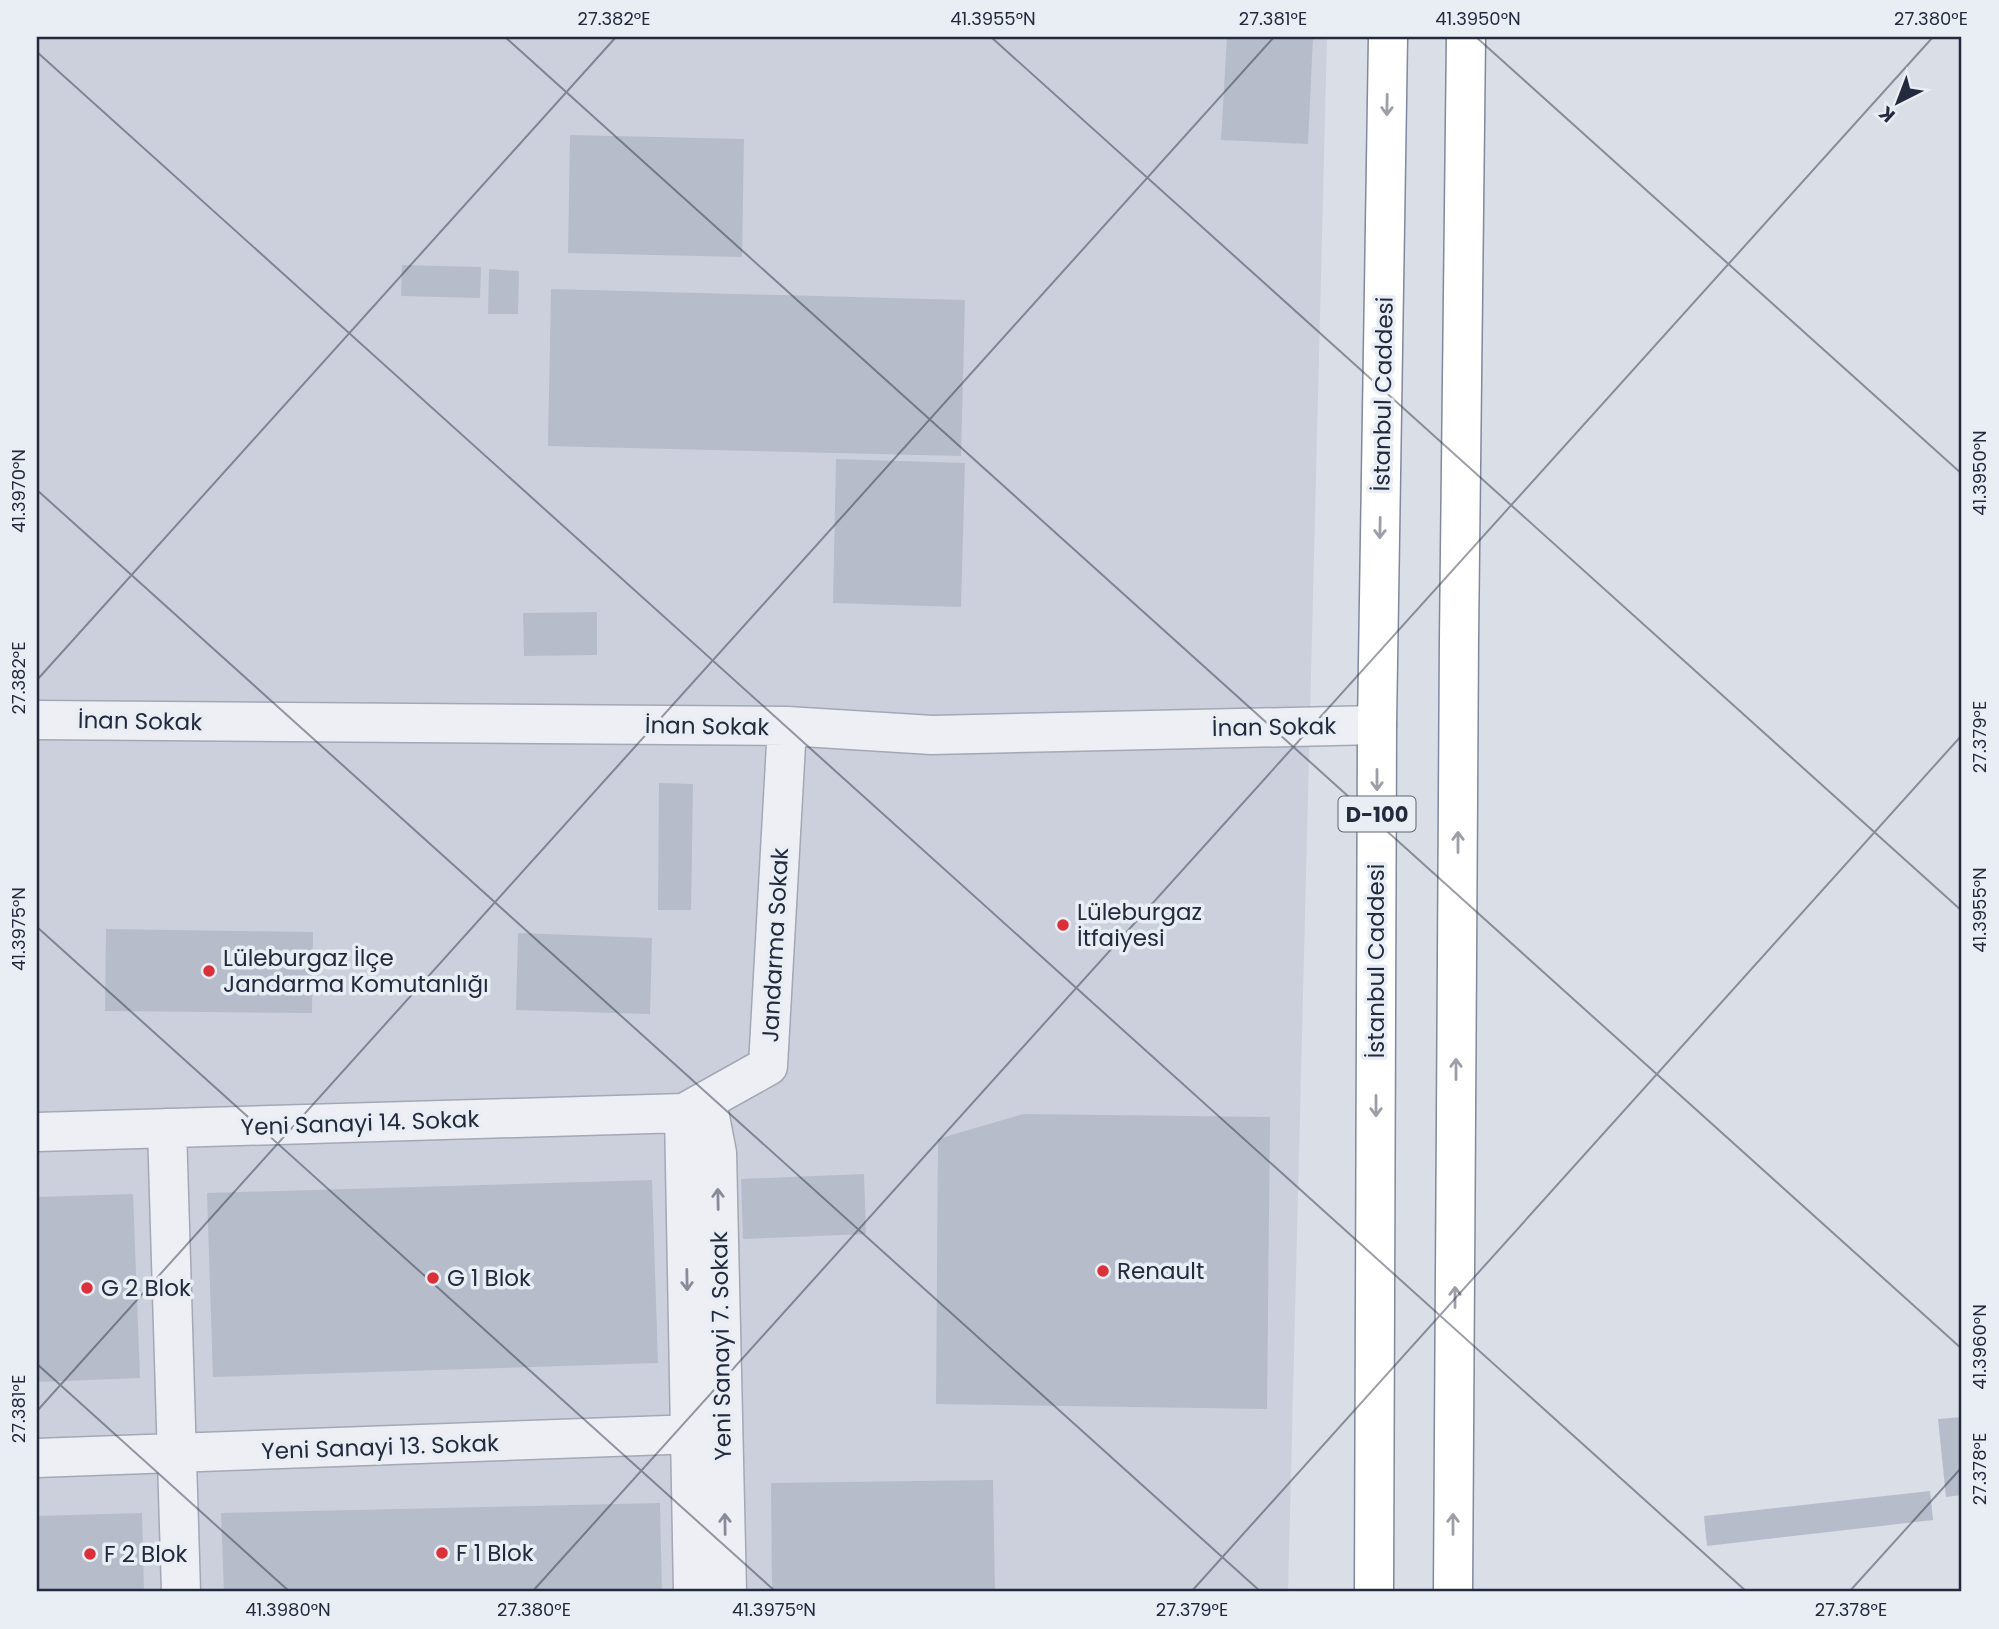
<svg xmlns="http://www.w3.org/2000/svg" width="1999" height="1629" viewBox="0 0 1999 1629" font-family="Poppins,sans-serif">
  <style>
    .built { fill: #ccd0dc }
    .building { fill: #b7bcca }
    .lines { fill: none; stroke-linecap: round; stroke-linejoin: round }
    .street-casing { stroke: #a3a8b4; stroke-width: 41 }
    .highway-casing { stroke: #80899f; stroke-width: 41 }
    .street { stroke: #edeff5; stroke-width: 38 }
    .highway { stroke: #fff; stroke-width: 38 }
    .oneway { stroke: #9c9fa8 }
    .oneway2 { stroke: #888c9a }
    .ticks { fill: none; stroke: #232a3e; stroke-width: 2; stroke-opacity: 0.45 }
    .poi-dot { fill: #db3039; stroke: #e9edf4; stroke-width: 2.5 }
    .labels { text-anchor: middle; dominant-baseline: central; stroke-width: 7; stroke-linejoin: round; paint-order: stroke }
    .shield { fill: #e9edf4; stroke: #5e6475; stroke-width: 2 }
    .shield-label { font-size: 21px; font-weight: bold; fill: #232a3e }
    .street-label { font-size: 23px; fill: #232a3e; stroke: #e9edf4 }
    .poi-label { font-size: 23px; fill: #232a3e; stroke: #e9edf4; text-anchor: start }
    .neatline { fill: none; stroke: #232a3e; stroke-width: 2.5 }
    .ticks-label { font-size: 18px; text-anchor: middle; fill: #232a3e }
  </style>
  <rect width="100%" height="100%" fill="#dadee7"/>
  <path class="built" d="M37,37H1327L1288,1592H37Z"/>
  <path class="building" d="M1227,37H1313L1308,144L1221,140Z
    M570,135L744,139L742,257L568,253Z
    M402,265L481,267L480,298L401,296Z
    M489,269L519,271L518,314H488Z
    M551,289L965,300L961,456L548,446Z
    M836,459L965,463L961,607L833,603Z
    M597,612V655L524,656L523,613Z
    M659,783L693,784L691,910H658Z
    M106,929L313,932L312,1013L105,1011Z
    M518,933L652,938L650,1014L516,1010Z
    M1023,1114L1270,1117L1267,1409L936,1404L938,1139Z
    M864,1174L866,1234L743,1239L741,1179Z
    M652,1180L658,1363L213,1377L207,1193Z
    M133,1194L140,1378L37,1382V1197Z
    M1962,1417V1495L1946,1497L1938,1419Z
    M993,1480L995,1592H772L771,1483Z
    M1930,1491L1933,1520L1707,1546L1704,1516Z
    M660,1503L662,1592H224L221,1513Z
    M142,1513L144,1592H37V1516Z"/>
  <g class="lines">
    <g class="street-casing">
      <path id="street" d="M37,720L787,726L932,735L1377,725
        M707,1101L717,1153L727,1592
        M684,1113L693,1592
        M167,1128L181,1592
        M37,1132L684,1113L768,1066L787,726
        M37,1458L723,1433"/>
    </g>
    <g class="highway-casing">
      <path id="highway" d="M1374,1592L1377,725L1388,37
        M1453,1592L1459,638L1466,37"/>
    </g>
    <use href="#street" class="street"/>
    <use href="#highway" class="highway"/>
  </g>
  <defs><path id="oneway-shaft" d="M-6 0H5M1.5-3L5.5 0L1.5 3" fill="none" stroke-width="1.6" stroke-linecap="round" stroke-linejoin="round" transform="scale(1.75)"/></defs>
  <g class="oneway">
    <use href="#oneway-shaft" transform="translate(1387 105) rotate(91)"/>
    <use href="#oneway-shaft" transform="translate(1380 528) rotate(91)"/>
    <use href="#oneway-shaft" transform="translate(1377 780) rotate(90)"/>
    <use href="#oneway-shaft" transform="translate(1458 842) rotate(-90)"/>
    <use href="#oneway-shaft" transform="translate(1456 1069) rotate(-90)"/>
    <use href="#oneway-shaft" transform="translate(1376 1106) rotate(90)"/>
    <use href="#oneway-shaft" transform="translate(1455 1297) rotate(-90)"/>
    <use href="#oneway-shaft" transform="translate(1453 1524) rotate(-90)"/>
  </g>
  <g class="oneway2">
    <use href="#oneway-shaft" transform="translate(718 1199) rotate(-91)"/>
    <use href="#oneway-shaft" transform="translate(687 1280) rotate(89)"/>
    <use href="#oneway-shaft" transform="translate(725 1524) rotate(-91)"/>
  </g>
  <path class="ticks" d="M505,37L1962,1349M991,37L1962,911M1476,37L1962,474M37,52L1747,1592M37,490L1261,1592M37,680L616,37M37,927L776,1592M37,1364L290,1592M37,1411L1274,37M532,1592L1933,37M1191,1592L1962,735M1849,1592L1962,1467"/>
  <g class="poi-dot">
    <circle cx="1063" cy="925" r="7"/>
    <circle cx="209" cy="971" r="7"/>
    <circle cx="1103" cy="1271" r="7"/>
    <circle cx="433" cy="1278" r="7"/>
    <circle cx="87" cy="1288" r="7"/>
    <circle cx="442" cy="1553" r="7"/>
    <circle cx="90" cy="1554" r="7"/>
  </g>
  <g class="labels">
    <rect class="shield" x="1338.5" y="796.5" width="77" height="35" rx="5"/>
    <g class="shield-label">
      <text x="1377" y="814">D-100</text>
    </g>
    <g class="street-label">
      <text transform="translate(1383 394) rotate(-89)">İstanbul Caddesi</text>
      <text transform="translate(140 721) rotate(1)">İnan Sokak</text>
      <text transform="translate(707 726) rotate(1)">İnan Sokak</text>
      <text transform="translate(1274 727) rotate(-1)">İnan Sokak</text>
      <text transform="translate(775 945) rotate(-87)">Jandarma Sokak</text>
      <text transform="translate(1376 961) rotate(-90)">İstanbul Caddesi</text>
      <text transform="translate(360 1123) rotate(-2)">Yeni Sanayi 14. Sokak</text>
      <text transform="translate(721 1346) rotate(-91)">Yeni Sanayi 7. Sokak</text>
      <text transform="translate(380 1447) rotate(-2)">Yeni Sanayi 13. Sokak</text>
    </g>
    <g class="poi-label">
      <text x="1077" y="912">Lüleburgaz<tspan x="1077" dy="26">İtfaiyesi</tspan></text>
      <text x="223" y="958">Lüleburgaz İlçe<tspan x="223" dy="26">Jandarma Komutanlığı</tspan></text>
      <text x="1117" y="1271">Renault</text>
      <text x="447" y="1278">G 1 Blok</text>
      <text x="101" y="1288">G 2 Blok</text>
      <text x="456" y="1553">F 1 Blok</text>
      <text x="104" y="1554">F 2 Blok</text>
    </g>
  </g>
  <rect width="1999" height="1629" fill="none" stroke="#e9edf4" stroke-width="77"/>
  <g transform="translate(1898 102) rotate(222)" stroke="#e9edf4" stroke-width="5" paint-order="stroke">
  <path d="M0-5L12 26L0 18L-12 26Z" fill="#232a3e"/>
  <text y="-10" font-size="19" font-weight="bold" text-anchor="middle" fill="#232a3e">K</text>
  </g>
  <rect x="38" y="38" width="1922" height="1552" class="neatline"/>
  <g class="ticks-label">
    <text x="614" y="25">27.382°E</text>
    <text x="993" y="25">41.3955°N</text>
    <text x="1273" y="25">27.381°E</text>
    <text x="1478" y="25">41.3950°N</text>
    <text x="1931" y="25">27.380°E</text>
    <text transform="translate(1980 473) rotate(-90)" y="6">41.3950°N</text>
    <text transform="translate(19 491) rotate(-90)" y="6">41.3970°N</text>
    <text transform="translate(19 678) rotate(-90)" y="6">27.382°E</text>
    <text transform="translate(1980 737) rotate(-90)" y="6">27.379°E</text>
    <text transform="translate(1980 910) rotate(-90)" y="6">41.3955°N</text>
    <text transform="translate(19 929) rotate(-90)" y="6">41.3975°N</text>
    <text transform="translate(1980 1347) rotate(-90)" y="6">41.3960°N</text>
    <text transform="translate(19 1409) rotate(-90)" y="6">27.381°E</text>
    <text transform="translate(1980 1469) rotate(-90)" y="6">27.378°E</text>
    <text x="288" y="1616">41.3980°N</text>
    <text x="534" y="1616">27.380°E</text>
    <text x="774" y="1616">41.3975°N</text>
    <text x="1192" y="1616">27.379°E</text>
    <text x="1851" y="1616">27.378°E</text>
  </g>
</svg>
